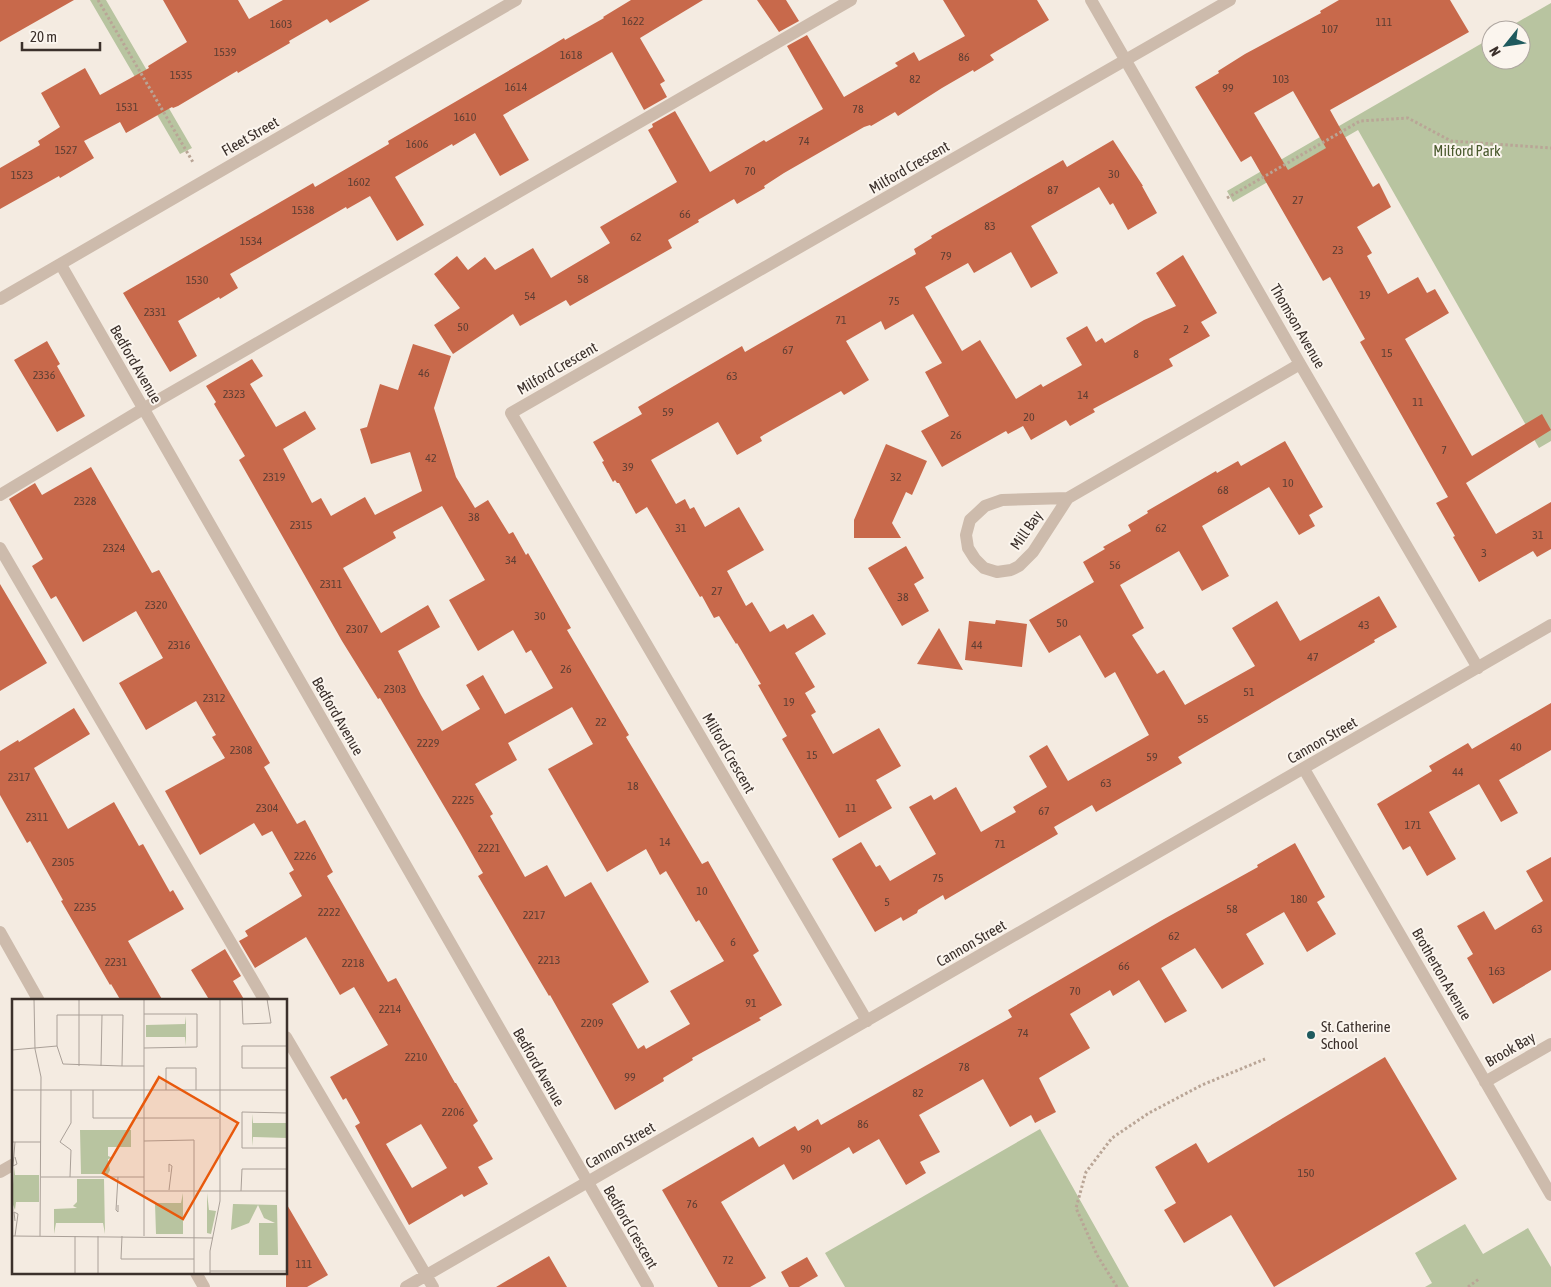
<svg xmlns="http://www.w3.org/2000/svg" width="1551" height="1287" viewBox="0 0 1551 1287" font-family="'Asap Condensed',sans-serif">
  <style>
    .green { fill: #b8c4a0 }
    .building { fill: #c8694b; fill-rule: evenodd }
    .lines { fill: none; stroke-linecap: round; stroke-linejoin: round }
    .path { stroke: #b9a596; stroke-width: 3; stroke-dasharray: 2.5 2.5; stroke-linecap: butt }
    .minor { stroke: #cdbbac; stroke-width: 12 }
    .poi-dot { fill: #1f5a5e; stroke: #fbf5ee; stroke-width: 2 }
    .labels { text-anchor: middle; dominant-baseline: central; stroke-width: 4; stroke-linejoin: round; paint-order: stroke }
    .number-label { font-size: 12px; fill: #5e3e33 }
    .street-label { font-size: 15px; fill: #3b302b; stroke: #fbf5ee }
    .park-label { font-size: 15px; fill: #4a5a2e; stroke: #fbf5ee }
    .poi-label { font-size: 15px; fill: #3b302b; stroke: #fbf5ee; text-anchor: start }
    .inset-road { fill: none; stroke: #aaa098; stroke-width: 1 }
    .view { fill: #e8590c; fill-opacity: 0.15; stroke: #e8590c; stroke-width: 2.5 }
    .inset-edge { fill: none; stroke: #3b302b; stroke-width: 2.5 }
  </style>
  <rect width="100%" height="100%" fill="#f4ebe1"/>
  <path class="green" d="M90,0H106L192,148L180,154Z
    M1551,3V441L1539,448L1358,130L1233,202L1227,191L1491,38V60H1521V30H1504Z
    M1040,1129L1129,1287H845L825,1253Z
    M1465,1224L1483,1254L1528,1228L1551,1267V1287H1425L1432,1283L1415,1253Z"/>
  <path class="building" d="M0,0H74L0,42Z
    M163,0H238L249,19L283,0H370L330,23L327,19L289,41L290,43L238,73L237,71L178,106L173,108L172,107L126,133L120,122L84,141L94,158L60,178L59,176L0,209V168L40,145L38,141L60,127L41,93L85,68L100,95L149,68L148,66L187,42Z
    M631,0H703L640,38L665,81L660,84L667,97L644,110L612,52L503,115L529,160L500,176L475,133L453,146L452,144L395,177L424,225L397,241L370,196L347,209L346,207L230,274L238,288L220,299L219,297L178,321L197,356L170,372L123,293L313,183L315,187L389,144L388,141L539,53L564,38L565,40L604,18L603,17Z
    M757,0H786L799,21L779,32Z
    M943,0H1037L1049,20L990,55L994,60L974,72L973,70L942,88L898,116L895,112L871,126L870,125L864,127L784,173L764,186L765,188L737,204L734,199L698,220L699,222L668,240L672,248L570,306L566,300L520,326L513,314L453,354L434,325L460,308L434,274L457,256L468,270L485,257L495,270L533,248L551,278L610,243L600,227L677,182L648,130L653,127L652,124L675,111L710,172L764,140L766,142L823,109L787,46L807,35L844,97L898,66L895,63L914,52L919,61L965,36Z
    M1339,0H1450L1469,32L1330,110L1373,187L1379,183L1391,207L1357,227L1372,253L1367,256L1388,294L1418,277L1427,293L1435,289L1449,313L1405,339L1472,456L1542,414L1551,430L1466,483L1496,534L1551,502V549L1537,557L1533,551L1479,582L1453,537L1455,536L1436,503L1448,497L1360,342L1365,339L1330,277L1323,281L1251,156L1241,162L1195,87L1219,73L1218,71L1245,54L1321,13L1320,11ZM1293,91L1326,148L1288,170L1254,113Z
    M1113,140L1143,186H1142L1157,213L1128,230L1113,203L1110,205L1099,187L1031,226L1058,273L1031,288L1011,252L974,273L968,263L925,287L962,351L980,340L1016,399L1041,384L1043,387L1082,365L1066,338L1087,326L1096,342L1102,338L1105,343L1144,320L1176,306L1156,273L1183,255L1217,313L1201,322L1210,336L1169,359L1173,366L1093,409L1095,412L1070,426L1066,420L1031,440L1023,426L1008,434L1006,431L942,467L921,431L949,416L925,372L942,363L913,314L885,330L881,321L846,341L869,380L844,395L841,391L760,437L762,441L737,455L718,422L651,460L676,504L685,499L690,509L694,507L705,527L739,507L764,550L727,571L746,606L752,602L770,632L784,624L787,629L813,614L826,634L795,653L815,687L805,693L816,712L811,715L833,754L879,728L901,766L876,780L892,808L839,838L782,739L787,736L758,685L761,684L737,643L736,644L719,616L714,618L702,596L700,597L647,507L636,514L619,483H617L615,480L613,482L602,462L604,461L593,442L642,414L638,407L742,346L745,352L916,254L914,249L932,238L931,236L1063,160L1067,167Z
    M47,341L60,364L57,366L85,416L57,432L14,360Z
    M413,344L451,356L434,408L456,477L475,508L488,500L509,534L513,532L526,555L528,553L571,628L567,630L629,735L626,737L650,777L702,864L708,861L759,951L753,955L782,1005L759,1018L761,1020L692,1058L693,1060L663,1078L664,1081L615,1110L550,995L549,996L478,876L483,873L460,833L380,698L378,699L342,641L239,460L245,456L214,404L216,402L206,386L252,359L263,376L250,384L276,427L305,411L316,429L283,449L312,503L321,498L331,516L365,497L375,515L422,491L410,452L371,464L360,429L367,427L380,384L398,390ZM442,506L485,580L449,600L478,651L513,630L526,653L531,650L553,688L505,714L483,675L466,685L480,709L442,731L421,695L398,651L440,627L428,605L381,633L343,568L396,538L393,532ZM572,707L593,744L548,769L607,872L646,849L660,875L666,871L696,922L699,920L724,961L670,991L690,1024L646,1049L644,1045L638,1049L612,1004L649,982L591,882L565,897L547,865L525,877L490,816L493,814L475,784L517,760L508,743Z
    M1285,441L1323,507L1309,515L1315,526L1299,535L1269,487L1202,526L1229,576L1202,591L1179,551L1120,585L1144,628L1132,635L1157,674L1164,670L1185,705L1255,666L1232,628L1277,601L1300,641L1379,596L1397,627L1374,640L1375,642L1178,757L1182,763L1096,812L1092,805L1054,827L1058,834L945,900L943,895L918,910L917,913L903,921L901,917L875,932L832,859L861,842L876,867L880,865L890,881L936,854L909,807L931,795L934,800L956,787L981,832L1016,812L1013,807L1047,787L1029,756L1047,745L1068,781L1149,735L1115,672L1105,678L1080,635L1049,653L1029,620L1094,582L1083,562L1105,549L1103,547L1131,531L1128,525L1148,513L1147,511L1216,471L1217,473L1238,461L1241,466Z
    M886,444L927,461L912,495L906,492L892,523L901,538H854V520Z
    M91,467L152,573L159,570L270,763L264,767L297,824L305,820L333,872L327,876L388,982L396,978L455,1083H456L478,1121L473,1125L493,1159L478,1167L488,1184L464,1197L462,1194L409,1225L355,1126L360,1123L346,1098L343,1100L330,1077L388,1045L354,987L340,995L306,937L255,968L239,941L248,936L245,931L302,896L289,873L294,870L272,831L262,836L254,823L200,855L165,791L225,758L212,737L216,735L196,701L146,730L119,683L163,658L136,611L83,642L56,596L51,599L32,566L43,559L9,499L35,483L42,495ZM421,1124L447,1168L412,1188L386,1144Z
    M906,546L924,578L914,584L929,611L902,626L868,568Z
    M0,584L47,663L0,691Z
    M996,620L1027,624L1022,667L965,660L969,621L995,624Z
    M939,628L963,670L917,664Z
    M1551,703V750L1499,780L1518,813L1501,822L1479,784L1429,812L1456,859L1427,876L1410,846L1403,850L1377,804L1432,771L1429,766L1468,743L1472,749Z
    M74,708L90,734L34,768L68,829L114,802L139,846L143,844L170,892L173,890L184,909L128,941L163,1001H121L111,984L110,985L61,901L63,900L30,841L27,843L0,795V751L18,740L19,742Z
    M1295,843L1325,897L1317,902L1336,934L1307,952L1284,912L1246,934L1264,964L1222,989L1195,948L1161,968L1187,1011L1165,1023L1139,980L1113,996L1110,990L1070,1014L1090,1048L1039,1078L1056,1112L1035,1123L1031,1115L1010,1127L983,1079L919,1115L940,1152L920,1162L926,1173L906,1185L879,1139L853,1154L849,1147L793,1180L784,1164L721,1202L766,1278L750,1287H718L662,1190L753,1137L759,1147L795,1126L798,1131L818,1119L821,1125L1012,1017L1008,1010L1164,919L1258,867L1257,865Z
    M1551,857V970L1493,1004L1467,958L1473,954L1457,926L1484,911L1495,930L1543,901L1526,871Z
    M225,949L241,976L233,981L245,1001H210L191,970Z
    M1385,1057L1457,1179L1274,1287L1231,1215L1184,1243L1164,1210L1176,1203L1155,1167L1196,1143L1208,1163Z
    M286,1203L328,1275L307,1287H286Z
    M549,1256L567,1287H496Z
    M807,1257L818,1276L799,1287H789L781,1272Z"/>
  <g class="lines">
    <path class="path" d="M98,0L194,164
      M1227,198L1360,121L1408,118L1451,141L1551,148
      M1117,1287L1097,1255L1076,1208L1086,1172L1112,1138L1149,1113L1202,1085L1265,1059
      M1468,1287L1479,1279"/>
    <path class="minor" d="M1091,0L1300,364L1478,668
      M61,265L648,1287
      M0,299L516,0
      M0,495L143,409L851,0
      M1068,498L1002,500L985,506L970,520L966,535L968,548L975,559L984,568L997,572L1011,570L1019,566L1033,552L1068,498L1300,364
      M0,548L265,1001
      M1304,769L1551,1195
      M0,932L39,1001
      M867,1021L511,413L1230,0
      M286,1037L433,1287
      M1485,1082L1551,1044
      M0,1172L14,1164
      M196,1273L204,1287
      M406,1287L1551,625"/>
  </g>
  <circle class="poi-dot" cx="1311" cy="1035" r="5"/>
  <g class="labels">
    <g class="number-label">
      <text x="633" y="21">1622</text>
      <text x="1384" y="22">111</text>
      <text x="281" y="24">1603</text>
      <text x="1330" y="29">107</text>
      <text x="225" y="52">1539</text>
      <text x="571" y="55">1618</text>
      <text x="964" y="57">86</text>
      <text x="181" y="75">1535</text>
      <text x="915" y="79">82</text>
      <text x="1281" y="79">103</text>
      <text x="516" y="87">1614</text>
      <text x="1228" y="88">99</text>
      <text x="127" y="107">1531</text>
      <text x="858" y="109">78</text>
      <text x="465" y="117">1610</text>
      <text x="804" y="141">74</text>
      <text x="417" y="144">1606</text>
      <text x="66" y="150">1527</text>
      <text x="750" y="171">70</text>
      <text x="1114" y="174">30</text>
      <text x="22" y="175">1523</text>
      <text x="359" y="182">1602</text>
      <text x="1053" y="190">87</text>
      <text x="1298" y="200">27</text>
      <text x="303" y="210">1538</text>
      <text x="685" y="214">66</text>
      <text x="990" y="226">83</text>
      <text x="636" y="237">62</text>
      <text x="251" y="241">1534</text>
      <text x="1338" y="250">23</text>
      <text x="946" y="256">79</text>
      <text x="583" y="279">58</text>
      <text x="197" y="280">1530</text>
      <text x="1365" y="295">19</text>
      <text x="530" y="296">54</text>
      <text x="894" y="301">75</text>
      <text x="155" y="312">2331</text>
      <text x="841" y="320">71</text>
      <text x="463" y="327">50</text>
      <text x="1186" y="329">2</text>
      <text x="788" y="350">67</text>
      <text x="1387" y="353">15</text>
      <text x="1136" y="354">8</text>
      <text x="424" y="373">46</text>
      <text x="44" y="375">2336</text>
      <text x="732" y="376">63</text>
      <text x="234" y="394">2323</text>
      <text x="1083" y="395">14</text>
      <text x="1418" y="402">11</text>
      <text x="668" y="412">59</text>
      <text x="1029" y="417">20</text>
      <text x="956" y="435">26</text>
      <text x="1444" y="450">7</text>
      <text x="431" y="458">42</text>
      <text x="628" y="467">39</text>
      <text x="274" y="477">2319</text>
      <text x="896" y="477">32</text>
      <text x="1288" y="483">10</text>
      <text x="1223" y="490">68</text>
      <text x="85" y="501">2328</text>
      <text x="474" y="517">38</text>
      <text x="301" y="525">2315</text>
      <text x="681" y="528">31</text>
      <text x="1161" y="528">62</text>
      <text x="1538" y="535">31</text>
      <text x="114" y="548">2324</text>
      <text x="1484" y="553">3</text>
      <text x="511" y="560">34</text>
      <text x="1115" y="565">56</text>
      <text x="331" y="584">2311</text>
      <text x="717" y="591">27</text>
      <text x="903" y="597">38</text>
      <text x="156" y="605">2320</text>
      <text x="540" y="616">30</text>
      <text x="1062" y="623">50</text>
      <text x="1364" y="625">43</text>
      <text x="357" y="629">2307</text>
      <text x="179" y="645">2316</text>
      <text x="977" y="645">44</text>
      <text x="1313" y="657">47</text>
      <text x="566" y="669">26</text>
      <text x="395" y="689">2303</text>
      <text x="1249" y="692">51</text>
      <text x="214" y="698">2312</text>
      <text x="789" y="702">19</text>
      <text x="1203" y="719">55</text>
      <text x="601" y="722">22</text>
      <text x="428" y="743">2229</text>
      <text x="1516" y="747">40</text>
      <text x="241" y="750">2308</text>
      <text x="812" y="755">15</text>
      <text x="1152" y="757">59</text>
      <text x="1458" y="772">44</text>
      <text x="19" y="777">2317</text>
      <text x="1106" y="783">63</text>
      <text x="633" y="786">18</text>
      <text x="463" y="800">2225</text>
      <text x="267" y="808">2304</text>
      <text x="851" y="808">11</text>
      <text x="1044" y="811">67</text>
      <text x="37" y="817">2311</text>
      <text x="1413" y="825">171</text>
      <text x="665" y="842">14</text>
      <text x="1000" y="844">71</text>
      <text x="489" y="848">2221</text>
      <text x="305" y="856">2226</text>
      <text x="63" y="862">2305</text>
      <text x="938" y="878">75</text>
      <text x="702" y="891">10</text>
      <text x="1299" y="899">180</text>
      <text x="887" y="902">5</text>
      <text x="85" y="907">2235</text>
      <text x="1232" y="909">58</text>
      <text x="329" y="912">2222</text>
      <text x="534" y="915">2217</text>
      <text x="1537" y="929">63</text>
      <text x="1174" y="936">62</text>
      <text x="733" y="942">6</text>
      <text x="549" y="960">2213</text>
      <text x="116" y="962">2231</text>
      <text x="353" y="963">2218</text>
      <text x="1124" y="966">66</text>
      <text x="1497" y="971">163</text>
      <text x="1075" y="991">70</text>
      <text x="751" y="1003">91</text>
      <text x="390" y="1009">2214</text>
      <text x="592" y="1023">2209</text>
      <text x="1023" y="1033">74</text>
      <text x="416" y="1057">2210</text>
      <text x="964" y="1067">78</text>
      <text x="630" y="1077">99</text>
      <text x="918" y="1093">82</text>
      <text x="453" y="1112">2206</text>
      <text x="863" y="1124">86</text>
      <text x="806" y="1149">90</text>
      <text x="1306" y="1173">150</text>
      <text x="692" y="1204">76</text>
      <text x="728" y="1260">72</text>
      <text x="304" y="1264">111</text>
    </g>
    <g class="street-label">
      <text transform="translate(250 136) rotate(-30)">Fleet Street</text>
      <text transform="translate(909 167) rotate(-30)">Milford Crescent</text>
      <text transform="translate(1298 326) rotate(60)">Thomson Avenue</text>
      <text transform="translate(136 364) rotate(60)">Bedford Avenue</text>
      <text transform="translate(557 368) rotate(-30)">Milford Crescent</text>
      <text transform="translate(1026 530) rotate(-55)">Mill Bay</text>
      <text transform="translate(338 716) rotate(60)">Bedford Avenue</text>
      <text transform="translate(1322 740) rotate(-30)">Cannon Street</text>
      <text transform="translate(729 753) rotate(60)">Milford Crescent</text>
      <text transform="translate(971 943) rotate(-30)">Cannon Street</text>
      <text transform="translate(1442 974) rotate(60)">Brotherton Avenue</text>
      <text transform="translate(1510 1049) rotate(-30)">Brook Bay</text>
      <text transform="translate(539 1067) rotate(60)">Bedford Avenue</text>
      <text transform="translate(620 1145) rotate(-30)">Cannon Street</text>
      <text transform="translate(631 1227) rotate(60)">Bedford Crescent</text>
    </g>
    <g class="park-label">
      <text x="1467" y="150">Milford Park</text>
    </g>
    <g class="poi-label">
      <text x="1321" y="1026">St. Catherine<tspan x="1321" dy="17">School</tspan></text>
    </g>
  </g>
  <g transform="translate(12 999)">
    <rect width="275" height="275" fill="#f4ebe1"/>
    <path d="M174,17V47L173,38H134V26L173,25ZM240,115L241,124H275V139L241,138L240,147ZM68,131H119V148H96V157L101,159L96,160L98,171L96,175H69ZM2,168L3,176H27V203H4L3,211L0,203ZM65,180H92L93,235L91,224H44L42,235V210L65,209L61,207L65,203ZM171,194V235H144L143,204H169ZM195,194L197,211L204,212L199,235L195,234ZM221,205L265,206L266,256H247V224H263L252,219L246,206L237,224L219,231Z" fill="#b8c4a0"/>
    <path class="inset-road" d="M22,0L23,50L29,78L28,237M132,0V237M230,0L231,25L259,24L255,0M275,47H230V69H275M132,49L185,48V15H132M0,51L45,47M67,67V0M89,67L90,16M110,67L51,65L45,47V16H111L110,67H132M0,91H275M81,91V119H207M154,91V69H184V91M275,114L230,113V149H275M132,142L182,141V275M0,143H29M3,143L1,167L5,165L3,158M157,173V165L160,167L157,191M29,178H132M58,178L59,151L48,143L59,124V91M132,192H275M229,192L230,170H275M106,206V213L104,211L106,178M0,237L201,239M3,237L6,215L2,213L3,222M86,237V275M110,237L109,260H182M198,272H275M63,275V237M198,275V252L208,202V0"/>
    <path class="view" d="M147,78L226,124L171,220L91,174Z"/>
    <rect width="275" height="275" class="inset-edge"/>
  </g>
  <g transform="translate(1506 45) rotate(240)"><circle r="24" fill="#fbf5ee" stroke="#aea6a0"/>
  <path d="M0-4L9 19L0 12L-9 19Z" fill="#1f5a5e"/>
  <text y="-8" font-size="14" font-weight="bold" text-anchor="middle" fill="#3b302b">N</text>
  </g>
  <path d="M22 42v8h78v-8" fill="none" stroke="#3b302b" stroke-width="2.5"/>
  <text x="30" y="42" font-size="15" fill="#3b302b" stroke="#fbf5ee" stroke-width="4" paint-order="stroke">20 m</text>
</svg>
